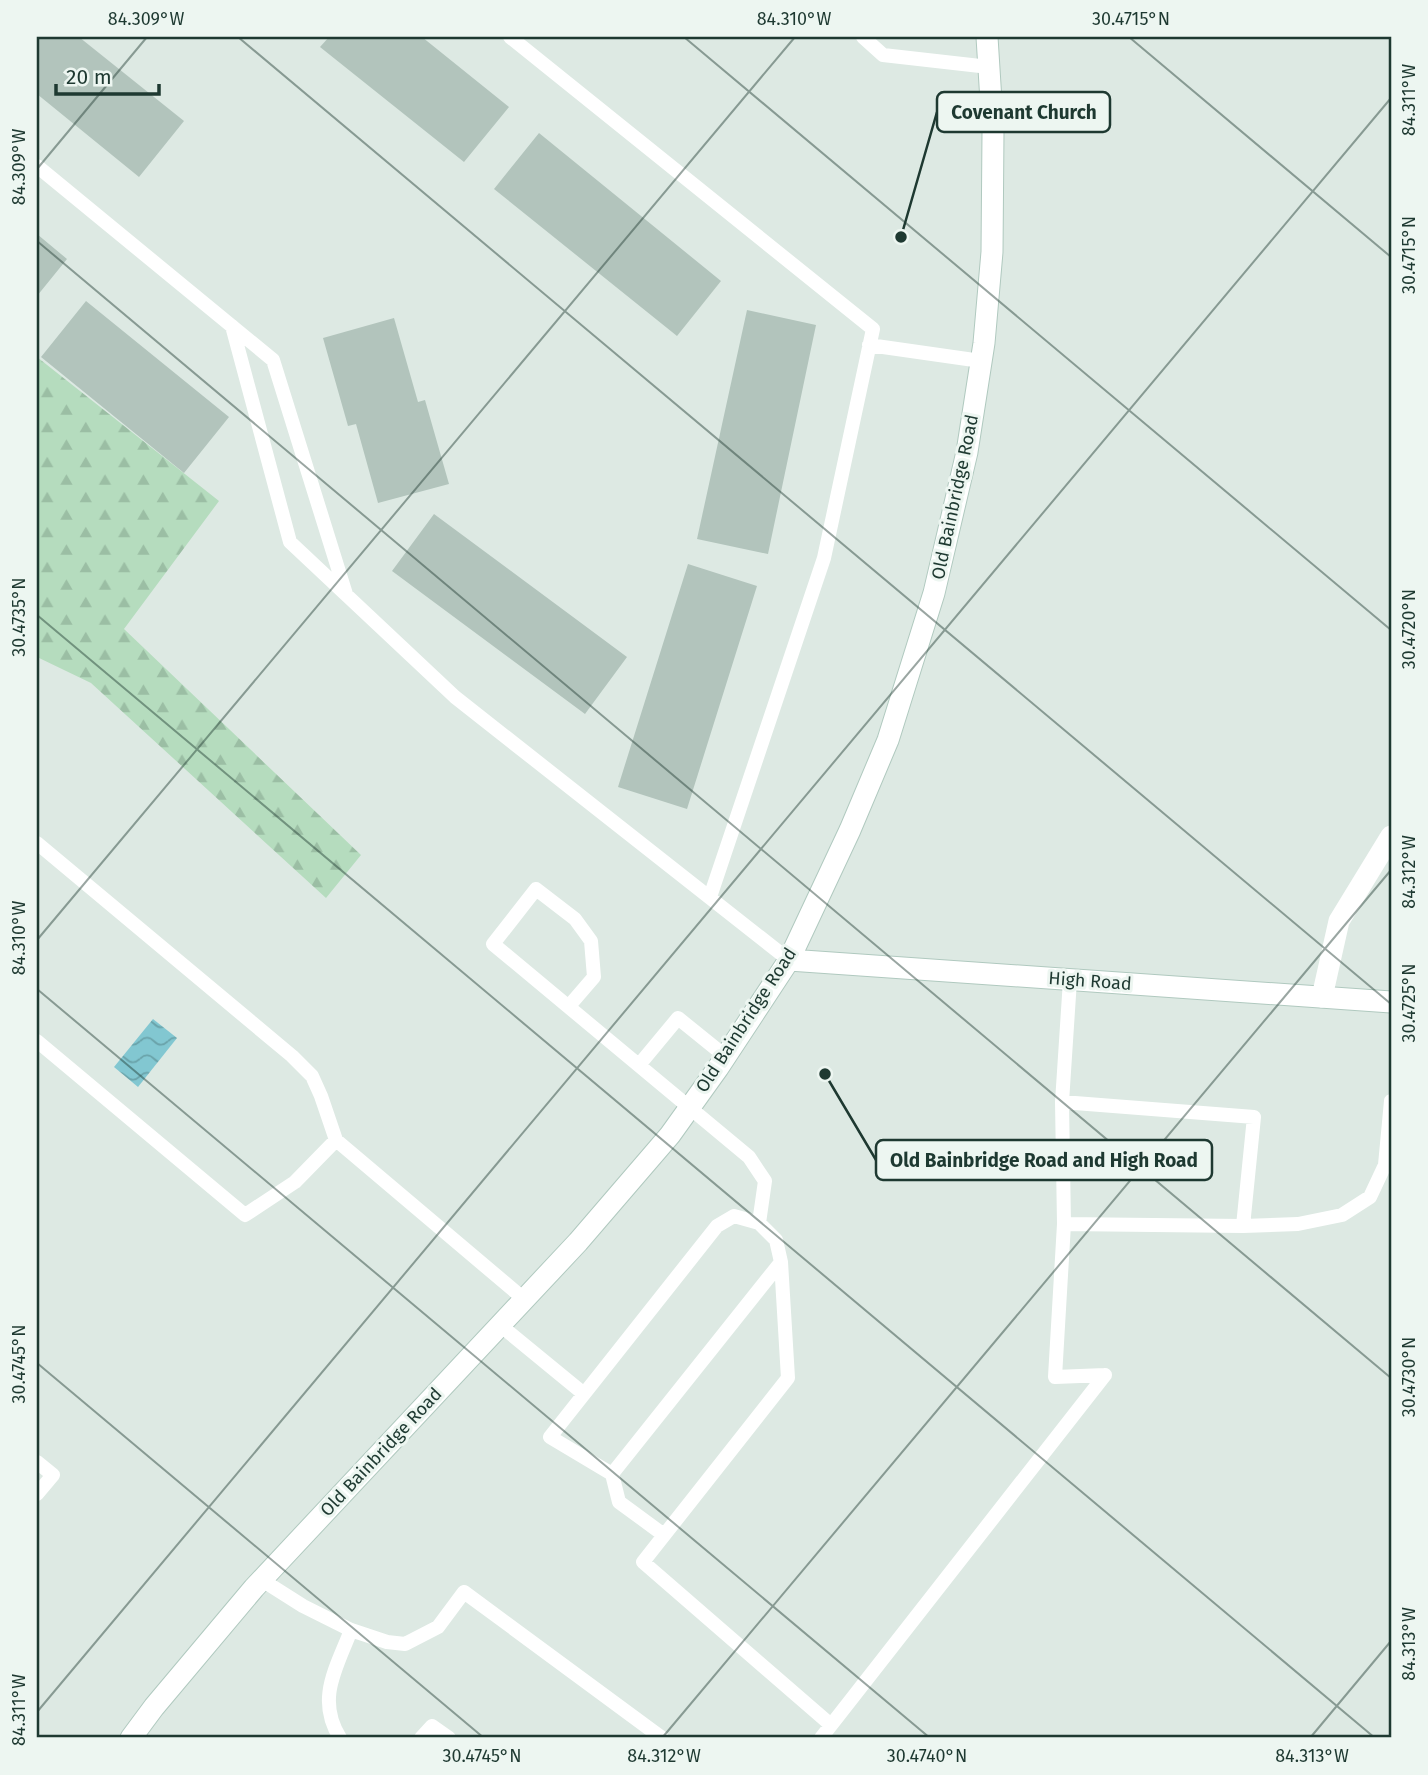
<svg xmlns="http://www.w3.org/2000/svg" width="1428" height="1775" viewBox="0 0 1428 1775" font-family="'Fira Sans',sans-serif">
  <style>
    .forest { fill: url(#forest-firs) }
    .water { fill: url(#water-waves) }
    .building { fill: #b2c4bc }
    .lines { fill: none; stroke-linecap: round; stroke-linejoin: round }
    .secondary-casing { stroke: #b0c9bf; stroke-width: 23 }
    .lane { stroke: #fff; stroke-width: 14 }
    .street { stroke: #fff; stroke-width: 21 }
    .secondary { stroke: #fff; stroke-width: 21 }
    .ticks { fill: none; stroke: #1e3931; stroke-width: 2; stroke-opacity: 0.45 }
    .labels { text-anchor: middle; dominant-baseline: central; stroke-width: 6; stroke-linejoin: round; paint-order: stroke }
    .street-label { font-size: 18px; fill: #1e3931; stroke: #edf6f1 }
    .leader { fill: none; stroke: #1e3931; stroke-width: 2.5 }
    .callout-dot { fill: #1e3931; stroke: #edf6f1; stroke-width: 2.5 }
    .callout { fill: #edf6f1; stroke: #1e3931; stroke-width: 2.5 }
    .callout-label { font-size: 19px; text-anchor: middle; font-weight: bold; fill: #1e3931 }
    .neatline { fill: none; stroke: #1e3931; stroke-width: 2.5 }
    .ticks-label { font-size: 18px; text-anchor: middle; fill: #1e3931 }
  </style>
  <defs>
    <pattern id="forest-firs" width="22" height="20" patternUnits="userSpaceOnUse" patternTransform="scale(1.75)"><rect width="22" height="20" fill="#b5dcbe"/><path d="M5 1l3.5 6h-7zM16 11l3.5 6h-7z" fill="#9bbea4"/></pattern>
    <pattern id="water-waves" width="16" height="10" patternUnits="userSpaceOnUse" patternTransform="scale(1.75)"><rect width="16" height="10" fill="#82c7d1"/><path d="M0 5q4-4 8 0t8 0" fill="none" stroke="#6aa3aa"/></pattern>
  </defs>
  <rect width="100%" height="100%" fill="#dde9e3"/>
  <path class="forest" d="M37,357L219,501L124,629L361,855L326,898L91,683L37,657Z"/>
  <path class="water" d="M153,1019L177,1038L138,1087L114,1067Z"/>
  <path class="building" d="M37,37H79L184,121L139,177L37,94Z
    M329,37H422L509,107L464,162L320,47Z
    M539,133L721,281L677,336L494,189Z
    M37,234L67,259L37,296Z
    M86,301L229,417L184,473L41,357Z
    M747,310L816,325L768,554L697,539Z
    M394,318L418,402L425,400L449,484L378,503L356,424L348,426L323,338Z
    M434,514L627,657L585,714L392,571Z
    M688,564L757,586L687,809L618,787Z"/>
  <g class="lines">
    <g class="secondary-casing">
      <path id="secondary" d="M789,960L1391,1002
        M131,1738L154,1707L254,1588L578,1242L670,1135L718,1068L789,960L850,830L888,740L934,593L967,452L984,343L992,252L993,133L987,37"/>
    </g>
    <path class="lane" d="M510,37L873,329L824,558L710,897
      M863,37L883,55L989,67
      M37,166L273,360L346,594
      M232,326L290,542L455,697L789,960
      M869,345L981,361
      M37,843L292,1056L312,1076L321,1096L336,1140L524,1299
      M1070,980L1062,1102L1064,1224L1055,1377L1105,1375
      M569,1006L594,977L591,941L575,919L536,889L493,944L749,1157L765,1181L759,1223
      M37,1041L245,1215L295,1182L336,1140
      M639,1065L678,1018L725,1056
      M1062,1102L1254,1117L1243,1226
      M1064,1224L1243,1226L1298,1224L1342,1215L1370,1197L1385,1165L1391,1101
      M500,1325L584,1394
      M37,1462L53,1475L37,1494
      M612,1474L781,1262
      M664,1535L619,1502L612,1474L550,1437L717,1226L734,1216L759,1223L776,1240L781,1262L788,1378L643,1562L831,1725
      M262,1580L303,1606L351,1630L387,1642L405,1644L438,1627L464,1592L662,1738
      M340,1738C316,1699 336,1669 351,1630
      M421,1738L432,1726L449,1738
      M821,1738L1105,1375"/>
    <path class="street" d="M1322,997L1339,921L1391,836"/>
    <use href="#secondary" class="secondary"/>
  </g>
  <path class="ticks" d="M238,37L1391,1004M684,37L1391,630M1129,37L1391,257M37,169L147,37M37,241L1391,1378M37,615L1375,1738M37,940L795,37M37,989L930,1738M37,1363L484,1738M37,1712L1391,98M37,1737L39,1738M662,1738L1391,870M1310,1738L1391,1641"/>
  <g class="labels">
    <g class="street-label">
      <text transform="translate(955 497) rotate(-78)">Old Bainbridge Road</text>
      <text transform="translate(1090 981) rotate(4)">High Road</text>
      <text transform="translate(746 1020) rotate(-57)">Old Bainbridge Road</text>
      <text transform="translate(381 1452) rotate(-47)">Old Bainbridge Road</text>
    </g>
  </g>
  <path class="leader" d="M901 237L937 112M825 1074L876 1160"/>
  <g class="callout-dot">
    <circle cx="901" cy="237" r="7"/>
    <circle cx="825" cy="1074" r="7"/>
  </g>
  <g class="callout">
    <rect x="937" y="92" width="173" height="40" rx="7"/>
    <rect x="876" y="1140" width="336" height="40" rx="7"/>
  </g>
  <g class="callout-label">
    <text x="1024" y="119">Covenant Church</text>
    <text x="1044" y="1167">Old Bainbridge Road and High Road</text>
  </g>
  <rect width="1428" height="1775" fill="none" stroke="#edf6f1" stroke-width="77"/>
  <path d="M56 84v10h103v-10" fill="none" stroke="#1e3931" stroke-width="3.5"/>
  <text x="66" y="84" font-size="21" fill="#1e3931" stroke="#edf6f1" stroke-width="5" paint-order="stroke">20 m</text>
  <rect x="38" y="38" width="1352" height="1698" class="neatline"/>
  <g class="ticks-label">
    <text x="146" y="25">84.309°W</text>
    <text x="794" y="25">84.310°W</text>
    <text x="1131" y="25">30.4715°N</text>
    <text transform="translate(1409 100) rotate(-90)" y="6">84.311°W</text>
    <text transform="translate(19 167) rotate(-90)" y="6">84.309°W</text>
    <text transform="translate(1409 255) rotate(-90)" y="6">30.4715°N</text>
    <text transform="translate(19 617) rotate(-90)" y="6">30.4735°N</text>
    <text transform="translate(1409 629) rotate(-90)" y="6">30.4720°N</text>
    <text transform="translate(1409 872) rotate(-90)" y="6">84.312°W</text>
    <text transform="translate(19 938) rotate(-90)" y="6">84.310°W</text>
    <text transform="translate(1409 1003) rotate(-90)" y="6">30.4725°N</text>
    <text transform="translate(19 1364) rotate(-90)" y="6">30.4745°N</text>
    <text transform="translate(1409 1377) rotate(-90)" y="6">30.4730°N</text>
    <text transform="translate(1409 1644) rotate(-90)" y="6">84.313°W</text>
    <text transform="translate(19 1710) rotate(-90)" y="6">84.311°W</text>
    <text x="482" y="1762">30.4745°N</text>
    <text x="664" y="1762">84.312°W</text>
    <text x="927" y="1762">30.4740°N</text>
    <text x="1312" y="1762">84.313°W</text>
  </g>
</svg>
